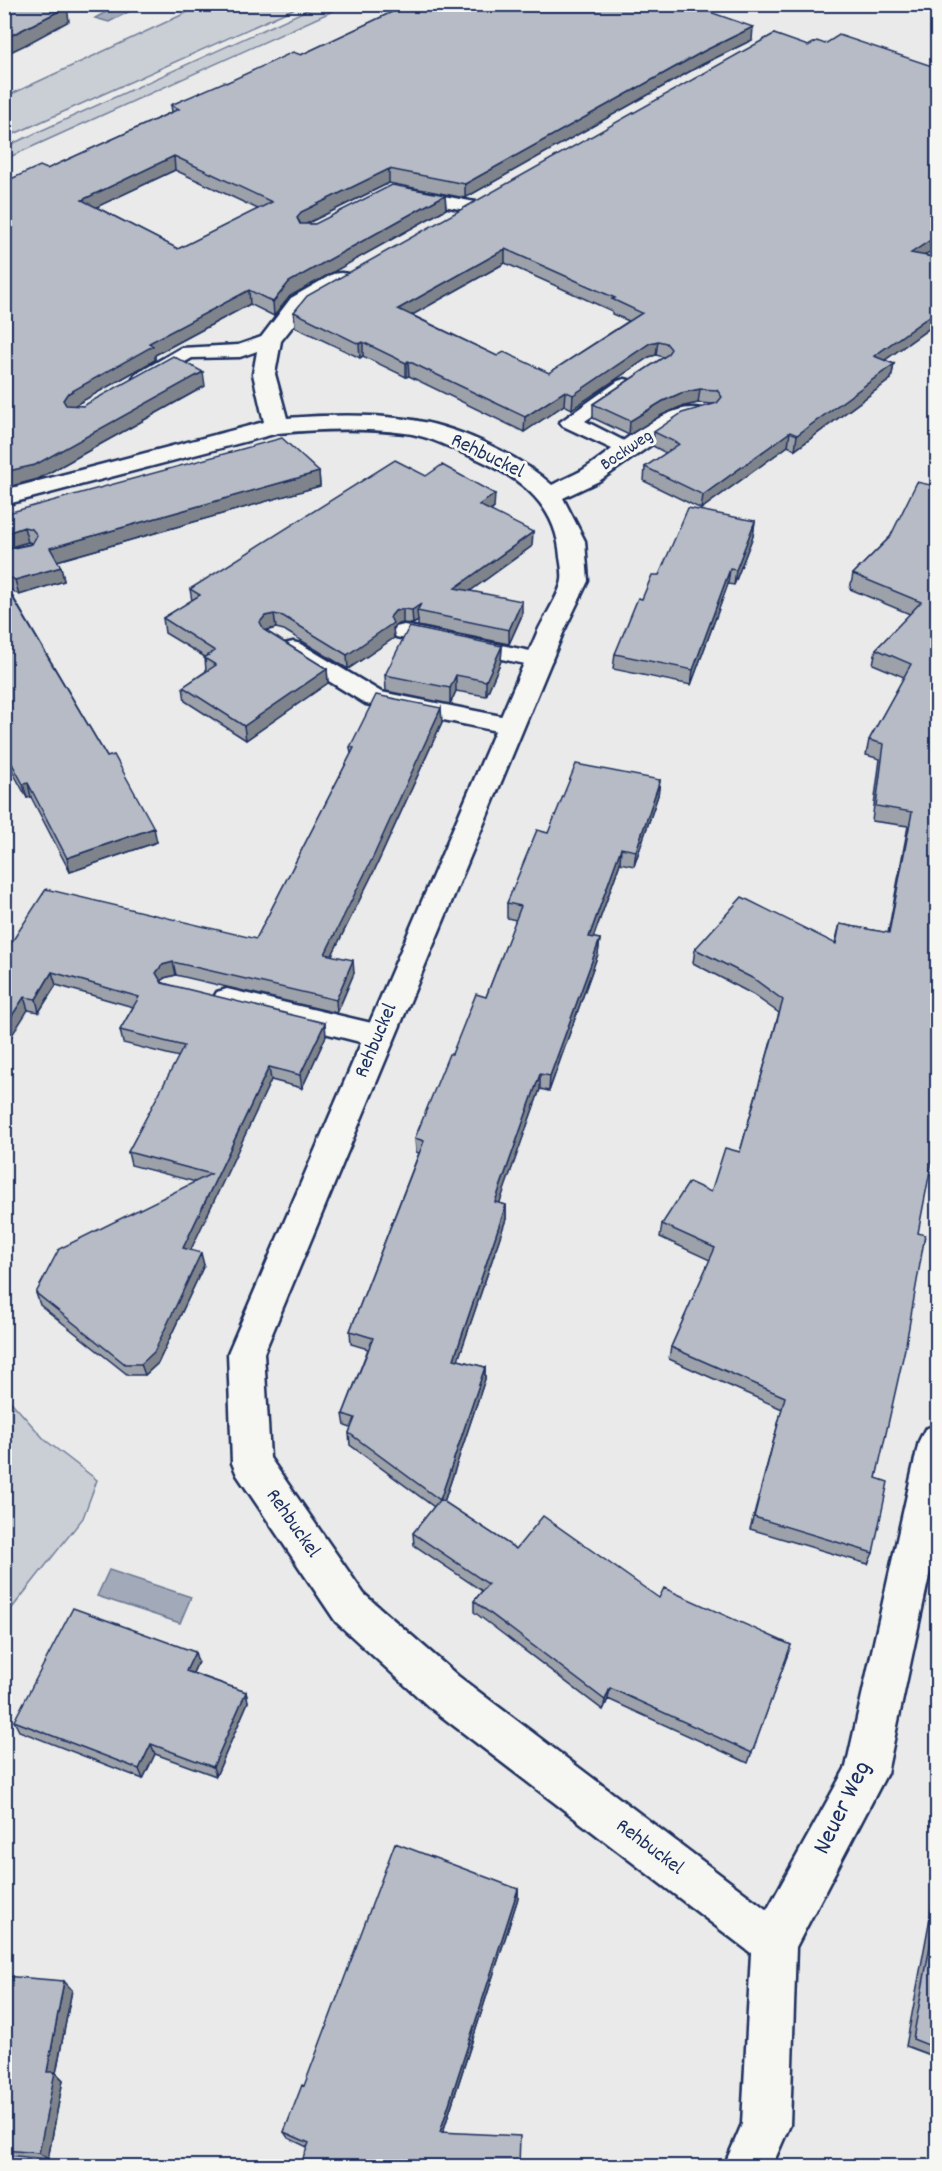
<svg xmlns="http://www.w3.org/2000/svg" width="942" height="2171" viewBox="0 0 942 2171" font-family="Dekko,sans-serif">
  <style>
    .green { fill: #caced5; stroke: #727e9a; stroke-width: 1.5 }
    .water { fill: #a2aaba; stroke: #6c7995; stroke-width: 1.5 }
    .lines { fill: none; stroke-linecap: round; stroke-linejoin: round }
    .lane-casing { stroke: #1b2f5e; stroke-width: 5 }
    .street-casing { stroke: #1b2f5e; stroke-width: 5 }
    .lane { fill: #f6f6f2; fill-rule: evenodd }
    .street { fill: #f6f6f2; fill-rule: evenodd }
    .wall { fill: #9da1aa; stroke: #1b2f5e; stroke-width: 1.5; fill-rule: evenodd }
    .shaded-wall { fill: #7f838b; stroke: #1b2f5e; stroke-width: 1.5 }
    .building { fill: #b6bbc6; stroke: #1b2f5e; stroke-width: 1.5; fill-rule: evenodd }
    .labels { text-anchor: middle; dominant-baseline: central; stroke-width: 6; stroke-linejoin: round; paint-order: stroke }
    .far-street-label { font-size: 18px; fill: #1b2f5e; stroke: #f6f6f2 }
    .street-label { font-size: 21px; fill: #1b2f5e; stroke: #f6f6f2 }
    .near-street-label { font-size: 26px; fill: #1b2f5e; stroke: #f6f6f2 }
  </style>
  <rect width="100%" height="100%" fill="#e9eae9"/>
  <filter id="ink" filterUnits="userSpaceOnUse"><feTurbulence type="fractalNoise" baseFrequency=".0167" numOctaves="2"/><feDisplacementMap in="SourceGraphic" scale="12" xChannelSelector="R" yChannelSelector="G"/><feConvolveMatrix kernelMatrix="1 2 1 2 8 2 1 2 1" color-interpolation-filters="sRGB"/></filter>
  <g filter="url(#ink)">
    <path class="green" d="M203,5H302L5,138V97Z
      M318,5H346L5,159V147Z
      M5,1395L45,1440L97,1480L83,1518L5,1617Z"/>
    <path class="water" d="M120,4L136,8L109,22L95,18Z
      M109,1570L191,1597L180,1623L97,1596Z"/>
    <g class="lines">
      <g class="lane-casing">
        <path id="lane" d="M407,189L470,201L476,202L479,206L476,210L470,211L401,198L398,194L401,190Z
          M270,334L277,336L280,340L277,344L240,357L192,358L150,382H136L133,378L136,374L181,348L238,345Z
          M625,379L632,381L635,385L632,389L585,421L636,447L639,451L636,455L629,457L563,426L560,422L618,381Z
          M404,625L540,653L548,655L552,660L548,665L540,667L396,637L393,632L396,627Z
          M293,642L301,644L381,692L511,718L520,720L523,726L520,732L511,734L366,704L285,654L281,649L285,644Z
          M227,989L380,1025L390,1028L394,1036L390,1044L380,1047L217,1006L213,999L217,992Z"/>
      </g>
      <g class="street-casing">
        <path id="street" d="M341,273L349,274L352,279L349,284L307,308L281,341L275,374L287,418C326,415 367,414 406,419C454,425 516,453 552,485C561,480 572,476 581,471C612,453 664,400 701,409L705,414L701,419L680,425L599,481L563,498L585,541L588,581L563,633L264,1353L270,1458L364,1594L458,1676L767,1910L846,1767L919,1441L925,1429L938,1424V1534L887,1773L796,1947L790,2125L772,2166H724L742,2124L751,1953L428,1706L336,1622L237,1475L232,1463L228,1353L537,633C543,619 560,594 562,580C563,573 561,564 560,557C556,498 511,472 461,452C443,444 424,435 405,433C363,428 320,429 278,433L4,505V490L264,422L253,374L259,340L291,298L333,274Z"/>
      </g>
      <use href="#lane" class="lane"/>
      <use href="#street" class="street"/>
    </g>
    <path class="wall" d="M407,4H687L752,40L703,64L465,198L389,183L306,224H315L445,195L446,209L290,296L274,316L250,304L155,355V360L75,405L83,406L205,386L38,479L47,169L172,112L171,105L226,83L301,55L407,5ZM175,170L258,209L178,249L96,207Z
      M774,34L938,246L925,255L938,258V322L885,360L894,364L891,379L795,450L788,446L701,509L644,481L645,467L666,453L653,446L654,432L713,404L698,403L680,407L662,415L629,435L593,418V404L664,357L656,355L649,357L572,409L564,405L524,432L409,376L406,377L363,356L360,358L295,327L294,312ZM505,263L612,311V314L629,321L549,373L497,356L412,315Z
      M319,472L320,486L57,561L61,567L64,581L19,595L7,587L157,842L70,872L31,797L27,798L4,756V550L33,543L28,542L4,549V514Z
      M426,476L494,508L491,511L532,546L470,591L522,615L509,644L418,626V621L413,624L403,623L395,625L393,628L394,638L348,669L284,630L276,628L266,631L327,669L328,683L246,740L185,701L183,687L206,671L205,657L165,633L163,618L192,601L190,589Z
      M930,485L918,1233L876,1478L873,1553L868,1564L750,1529L782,1409L669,1359L671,1347L710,1260L660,1237L662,1224L711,1192L740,1152L779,1013L752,994L693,963L695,949L835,943L840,924L888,933L908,826L872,821L880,759L866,755L869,740L904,677L873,664L876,649L910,614L850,589L853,574L890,537Z
      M755,521L753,536L734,585L728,584L691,685L613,669L615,654L642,599L659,575Z
      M502,646L501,661L486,696L456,691L450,704L386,691L385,675Z
      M442,722L375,869L332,955L354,973L337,1013L176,975L164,978L161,982L326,1036L302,1088L271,1080L190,1250L204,1265L158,1363L145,1375H128L40,1305L36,1293L196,1182L131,1165L128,1152L179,1057L123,1043L120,1030L133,1007L56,985L39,1012L28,1010L4,954L256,939L351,754L350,747Z
      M660,780L658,795L634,866L620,863L593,938L600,939L598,954L549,1091L540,1089L499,1203L506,1205V1219L458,1360L485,1367V1379L444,1502L516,1549L791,1645L748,1763L608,1699L603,1710L474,1612V1601L482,1591L414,1545L413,1533L434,1507L350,1445L349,1433L351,1428L345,1426L343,1414L368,1349L351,1344L350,1331L419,1153L416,1152L415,1138L452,1054L486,997L516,920L507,918V903L548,833Z
      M198,1662L193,1673L246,1692L248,1702L216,1776L155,1754L143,1779L19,1731L14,1721Z
      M938,1875V2058L906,2046Z
      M518,1889V1898L443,2132L307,2147L288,2138L284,2132L304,2086Z
      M4,1976L72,1990L56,2073L63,2080L48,2159L4,2155Z"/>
    <path class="shaded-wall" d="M67,7L69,21L25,45L4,55V39Z
      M753,27L752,40L703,64L465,198V184L704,51Z
      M174,156L175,170L84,213L82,200Z
      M389,169V183L302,226L297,218L301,212Z
      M445,195L446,209L290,296L274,316L273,302L289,282Z
      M938,235V246L908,267L911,253Z
      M505,249V263L398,323V309Z
      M249,290L250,304L155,355V360L70,408L66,414L63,400L67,394L149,343Z
      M938,310V322L871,370L874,356Z
      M658,341L656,355L649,357L572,409L573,395L650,343Z
      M363,342V356L360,358L359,344Z
      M408,361L409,376L406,377V363Z
      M894,364L891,379L795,450L797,435Z
      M203,372L205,386L38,479L4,488V472Z
      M700,389L698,403L680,407L662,415L629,435L630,421L663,401L681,393Z
      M565,391L564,405L524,432L525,417Z
      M790,432L788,446L701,509L703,495Z
      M319,472L320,486L53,562L50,548Z
      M495,494L494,508L479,519V505Z
      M755,521L753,536L734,585L736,570Z
      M24,527L28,542L4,549V534Z
      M533,532L532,546L455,602V588Z
      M61,567L64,581L19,595L15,580Z
      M730,569L728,584L691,685L693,670Z
      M522,601V615L509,644V630Z
      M421,604L417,611L418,621L413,624L412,610Z
      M403,609V623L395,625L393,628L394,638L348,669L347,655L390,617L395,611Z
      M274,614L276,628L266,630L262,636L260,622L265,616Z
      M502,646L501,661L486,696V681Z
      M327,669L328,683L246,740L244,726Z
      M456,675V691L450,704V688Z
      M441,708L442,722L375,869L326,967L325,954Z
      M660,780L658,795L634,866L636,851Z
      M28,783L31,797L27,798L23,784Z
      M154,828L157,842L70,872L67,858Z
      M621,848L620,863L588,952L589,937Z
      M600,939L598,954L549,1091L550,1076Z
      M353,960L354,973L337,1013L336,1000Z
      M173,962L176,975L164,978L159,986L156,973L162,965Z
      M52,972L56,985L39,1012L36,999Z
      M24,997L28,1010L4,1048V1028Z
      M325,1023L326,1036L302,1088L300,1075Z
      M269,1067L271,1080L186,1260L183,1248Z
      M540,1074V1089L495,1216V1202Z
      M506,1205V1219L454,1372V1359Z
      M201,1253L204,1265L158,1363L145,1375L141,1364Z
      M485,1367V1379L441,1511L440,1500Z
      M195,1652L198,1662L189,1681L186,1671Z
      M610,1688L608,1699L603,1710L605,1700Z
      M246,1692L248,1702L216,1776L213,1767Z
      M151,1744L155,1754L143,1779L139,1769Z
      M518,1889V1898L441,2138L440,2132Z
      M64,1981L72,1990L56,2073L63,2080L48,2159L39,2153L47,2072Z"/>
    <path class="building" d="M4,4H66L67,7L4,39Z
      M409,4H687L753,27L704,51L465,184L389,169L301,212L297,218L300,224H315L392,185L445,195L289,282L273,302L249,290L149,343L153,346L67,394L63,400L66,405L83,406L173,356L203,372L35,465L4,472V182L40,166L47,169L179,109L171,105L224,82L226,83L293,52L301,55ZM174,156L272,202L178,249L82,200Z
      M774,34L808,46L817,41L825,44L839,35L938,68V235L911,253L938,258V310L874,356L894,364L797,435L790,432L703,495L645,467L679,444L654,432L682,413L717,403L722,397L717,390L700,389L681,393L663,401L630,421L593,404L667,355L671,349L666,343L658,341L650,343L573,395L565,391L525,417L408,361L406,363L363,342L359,344L294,312L307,296ZM505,249L615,298L612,299L642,313L549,373L504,352L497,356L398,309Z
      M282,438L319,472L50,548L61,567L15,580L4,574V550L32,544L37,535L32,529L24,527L4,534V514Z
      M395,460L426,476L442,465L495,494L479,505L533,532L455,588L522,601L509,630L417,611L421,604L412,610L403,609L395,611L390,617L393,623L347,655L283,616L274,614L265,616L260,622L264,630L327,669L244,726L183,687L216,665L204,658L215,651L163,618L200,595L190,589Z
      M938,469V772L935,777H938V1130L918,1233L925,1235L906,1344L876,1478L888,1482L873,1553L754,1517L785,1397L671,1347L715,1248L662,1224L689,1182L711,1192L725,1148L740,1152L783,1000L754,979L695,949L742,897L836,944L840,924L889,933L912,812L876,806L884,744L869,740L911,664L876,649L921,602L853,574L890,537L917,482L930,485Z
      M688,508L755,521L736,570L730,569L693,670L615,654L638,598L642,599L652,575H659Z
      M4,583L107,757L114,755L154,828L67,858L28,783L23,784L4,749Z
      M409,627L502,646L486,681L456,675L450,688L385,675Z
      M376,695L441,708L374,855L325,954L353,960L336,1000L173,962L162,965L156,973L162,983L325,1023L300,1075L269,1067L183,1248L201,1253L154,1352L141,1364H125L36,1293L59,1249L211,1174L128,1152L184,1046L120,1030L139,997L52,972L36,999L24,997L4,1028V954L46,889L256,939L354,748L350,747Z
      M576,764L660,780L636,851L621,848L589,937L600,939L550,1076L540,1074L495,1202L506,1205L454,1359L485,1367L440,1500L349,1433L355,1418L343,1414L373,1338L350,1331L424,1141L415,1138L449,1054H452L476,994L486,997L521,906L507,903L537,830L548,833Z
      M440,1499L516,1549L543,1516L659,1598L664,1588L791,1645L752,1753L610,1688L605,1700L474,1601L488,1584L413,1533Z
      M73,1608L195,1652L186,1671L246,1692L213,1767L151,1744L139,1769L14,1721Z
      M395,1843L518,1889L440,2132L520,2136L519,2166H300L309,2143L284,2132L302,2085L304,2086Z
      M938,1902V2049L913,2039Z
      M4,1976L64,1981L47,2072H55L39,2153L4,2150Z"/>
  </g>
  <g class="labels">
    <g class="far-street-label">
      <text transform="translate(627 451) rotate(-34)">Bockweg</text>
    </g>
    <g class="street-label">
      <text transform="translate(487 457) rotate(26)">Rehbuckel</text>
      <text transform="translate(377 1041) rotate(-67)">Rehbuckel</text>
      <text transform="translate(292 1524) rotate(55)">Rehbuckel</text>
      <text transform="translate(649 1848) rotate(37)">Rehbuckel</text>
    </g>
    <g class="near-street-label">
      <text transform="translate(843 1808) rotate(-64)">Neuer Weg</text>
    </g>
  </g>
  <rect width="942" height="2171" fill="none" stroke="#f6f6f2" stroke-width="24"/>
  <rect x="12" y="12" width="918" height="2147" fill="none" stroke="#1b2f5e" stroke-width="2" filter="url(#ink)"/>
</svg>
